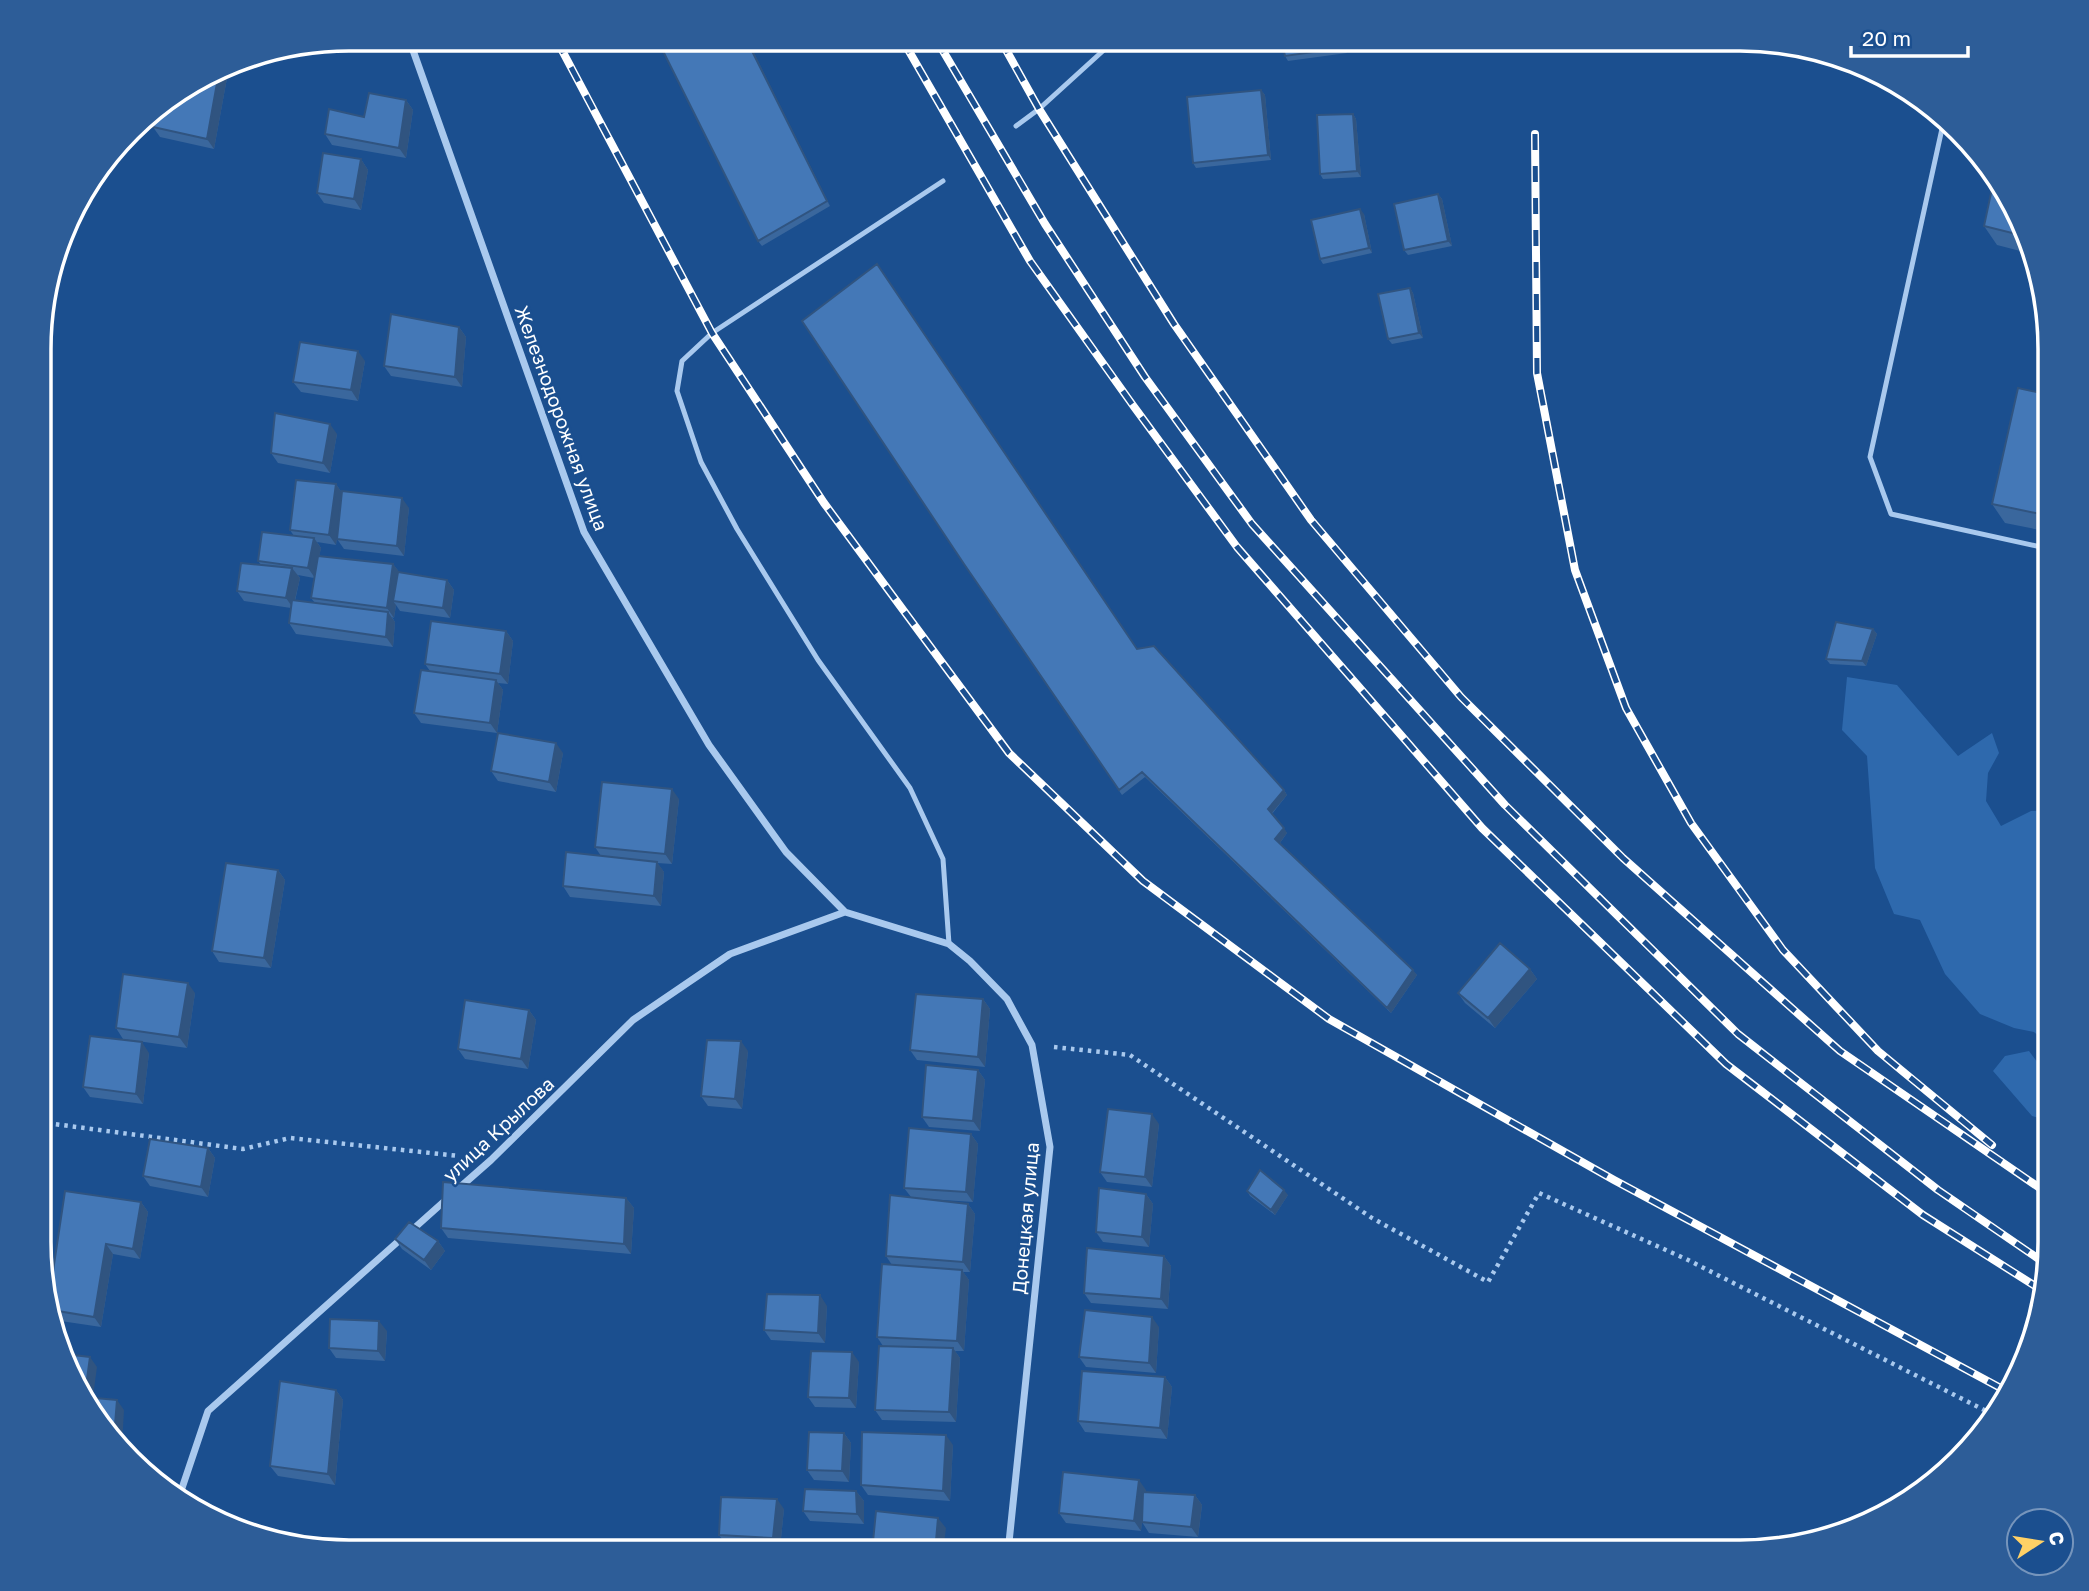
<svg xmlns="http://www.w3.org/2000/svg" width="2089" height="1591" viewBox="0 0 2089 1591" font-family="'Golos Text',sans-serif">
  <style>
    .green { fill: #2e69ad }
    .lines { fill: none; stroke-linecap: round; stroke-linejoin: round }
    .path { stroke: #a9c9ee; stroke-width: 4.5; stroke-dasharray: 3.5 5; stroke-linecap: butt }
    .service { stroke: #a9c9ee; stroke-width: 5 }
    .minor { stroke: #a9c9ee; stroke-width: 7 }
    .rail-casing { stroke: #fff; stroke-width: 8 }
    .rail { stroke: #1b4f8f; stroke-width: 5; stroke-dasharray: 16; stroke-linecap: butt }
    .wall { fill: #3a679d; fill-rule: evenodd }
    .shaded-wall { fill: #305480 }
    .building { fill: #4478b7; stroke: #305480; stroke-width: 2 }
    .labels { text-anchor: middle; dominant-baseline: central; stroke-width: 5; stroke-linejoin: round; paint-order: stroke }
    .street-label { font-size: 19px; fill: #fff; stroke: #1b4f8f }
    .rim { fill: none; stroke: #fff; stroke-width: 3.5 }
  </style>
  <rect width="100%" height="100%" fill="#1b4f8f"/>
  <path class="green" d="M1847,677L1897,685L1958,756L1992,733L1999,753L1988,773L1986,801L2001,826L2031,811L2050,810V1046L2034,1032L2014,1028L1980,1014L1945,974L1920,920L1894,914L1875,868L1867,756L1842,730Z
    M2029,1051L2050,1079V1121L2032,1116L1993,1071L2005,1056Z"/>
  <g class="lines">
    <path class="path" d="M1054,1047L1130,1055L1372,1218L1488,1282L1539,1193L1686,1259L1994,1415
      M39,1122L243,1149L290,1138L459,1156"/>
    <path class="service" d="M1945,115L1870,457L1891,514L2050,549
      M1016,126L1039,109L1116,39
      M943,181L712,333L682,361L677,391L701,462L737,529L818,660L910,788L943,859L949,944"/>
    <path class="minor" d="M409,39L584,532L709,745L786,852L845,912L949,944L970,961L1007,999L1032,1045L1050,1147L1008,1552
      M458,1189L491,1160L633,1020L730,954L845,912
      M411,1231L449,1197
      M179,1497L208,1411L402,1238"/>
    <g class="rail-casing">
      <path id="rail" d="M556,39L712,333L824,503L1009,753L1143,881L1329,1019L1614,1180L2008,1392
        M902,39L1030,261L1132,404L1237,547L1482,828L1726,1064L1923,1215L2043,1291
        M936,39L1045,224L1145,377L1252,524L1505,805L1738,1034L1938,1190L2049,1266
        M1000,39L1039,109L1174,324L1311,520L1461,697L1623,858L1840,1051L2050,1195
        M1535,134L1537,373L1575,570L1626,708L1691,823L1783,950L1878,1051L1992,1145"/>
    </g>
    <use href="#rail" class="rail"/>
  </g>
  <path class="wall" d="M747,39L830,206L762,246L758,241Z
    M1281,39H1345L1347,53L1288,61L1285,56Z
    M227,78L214,149L160,137L153,127Z
    M1261,90L1265,95L1271,160L1196,168L1193,163Z
    M406,100L413,110L406,158L332,145L325,134Z
    M1353,114L1356,119L1361,177L1323,179L1320,174Z
    M361,159L368,170L361,210L324,203L317,193Z
    M1438,194L1442,199L1452,246L1408,255L1404,250Z
    M2019,212L2028,253L1997,245L1984,226Z
    M1364,214L1372,253L1323,264L1320,259Z
    M1410,288L1413,293L1423,338L1392,344L1388,339Z
    M459,327L466,337L462,387L391,376L384,366Z
    M365,361L358,401L301,392L293,382Z
    M2050,395V532L2005,523L1992,504Z
    M337,434L330,473L278,463L271,453Z
    M336,484L342,493L409,508L404,556L344,549L337,539L338,528L336,545L317,542L321,548L319,556L393,564L399,572L447,580L454,590L450,618L400,611L396,605L394,618L392,617L395,622L393,647L296,634L289,623L291,608L244,601L237,591L261,565L258,561L294,536L290,530ZM298,575L314,578L311,598L315,603L295,601L300,578Z
    M964,564L1137,649L1284,790L1287,795L1272,814L1287,833L1280,843L1417,975L1391,1013L1145,777L1122,795Z
    M1873,629L1877,634L1866,666L1830,664L1826,659Z
    M506,631L513,641L508,684L498,683L503,690L497,733L421,723L414,713L430,671L425,664Z
    M563,753L556,792L498,781L491,771Z
    M679,799L672,864L657,863L664,872L661,906L570,897L563,886L601,856L595,847Z
    M278,870L285,880L271,968L219,962L212,951Z
    M1530,969L1537,979L1495,1028L1465,1003L1458,993Z
    M195,993L187,1048L123,1039L116,1028Z
    M983,999L990,1009L985,1067L917,1060L910,1050Z
    M529,1010L536,1020L528,1069L465,1059L458,1049Z
    M748,1051L742,1109L708,1106L701,1096Z
    M149,1053L143,1104L90,1097L83,1087Z
    M978,1070L985,1080L980,1131L929,1127L922,1117Z
    M1159,1124L1152,1187L1107,1182L1100,1172Z
    M971,1134L978,1144L973,1202L913,1198L968,1204L975,1214L970,1272H963L969,1280L964,1351H955L960,1358L956,1422L882,1420L875,1410L883,1346L877,1337L892,1265L886,1256L911,1197L904,1188Z
    M208,1148L215,1158L208,1197L150,1186L143,1176Z
    M1247,1191L1288,1195L1275,1215L1250,1196Z
    M1146,1194L1153,1204L1149,1247L1103,1242L1096,1232Z
    M626,1198L634,1208L631,1254L448,1238L441,1228Z
    M141,1202L148,1212L140,1259L113,1254L101,1327L54,1320L49,1298Z
    M395,1239L438,1241L445,1251L431,1270L402,1249Z
    M1164,1256L1171,1266L1168,1309L1091,1303L1084,1293Z
    M827,1306L825,1343L771,1340L764,1330Z
    M1159,1327L1156,1373L1086,1367L1079,1357Z
    M387,1331L385,1361L336,1358L329,1348Z
    M859,1362L856,1408L815,1407L808,1397Z
    M1165,1377L1172,1387L1167,1439L1085,1432L1078,1421Z
    M336,1390L343,1400L335,1485L278,1476L270,1466Z
    M844,1433L851,1443L849,1482L814,1480L807,1470Z
    M953,1445L950,1501L868,1495L861,1485Z
    M1146,1490L1145,1492L1195,1495L1202,1505L1198,1537L1149,1533L1142,1522V1520L1141,1531L1066,1523L1059,1513Z
    M856,1491L864,1501V1524L810,1521L803,1511Z
    M784,1509L780,1548L726,1545L719,1535Z"/>
  <path class="shaded-wall" d="M746,39H747L830,206L827,201Z
    M1342,39H1345L1347,53L1343,48Z
    M221,71L227,78L214,149L207,139L219,72Z
    M1261,90L1265,95L1271,160L1268,155Z
    M406,100L413,110L406,158L399,148Z
    M1353,114L1356,119L1361,177L1357,171Z
    M361,159L368,170L361,210L354,199Z
    M1438,194L1442,199L1452,246L1448,241Z
    M1360,209L1364,214L1372,253L1369,248Z
    M1410,288L1413,293L1423,338L1419,333Z
    M459,327L466,337L462,387L455,377Z
    M358,351L365,361L358,401L351,390Z
    M330,424L337,434L330,473L323,463Z
    M336,484L343,494L336,545L329,535Z
    M402,498L409,508L404,556L397,546Z
    M314,538L321,548L315,578L308,568Z
    M393,564L401,574L393,601L396,605L394,618L387,608Z
    M292,568L300,578L293,608L286,598Z
    M447,580L454,590L450,618L443,608Z
    M388,612L395,622L393,647L386,637Z
    M1873,629L1877,634L1866,666L1862,661Z
    M506,631L513,641L508,684L500,674Z
    M496,680L503,690L497,733L490,723Z
    M556,743L563,753L556,792L549,782Z
    M672,789L679,799L672,864L665,854Z
    M1284,790L1287,795L1271,814L1268,809Z
    M1284,828L1287,833L1279,844L1275,839Z
    M657,862L664,872L661,906L654,896Z
    M278,870L285,880L271,968L264,958Z
    M1530,969L1537,979L1495,1028L1488,1018Z
    M1413,970L1417,975L1391,1013L1387,1008Z
    M188,983L195,993L187,1048L179,1037Z
    M983,999L990,1009L985,1067L978,1057Z
    M529,1010L536,1020L528,1069L521,1059Z
    M741,1041L748,1051L742,1109L735,1099Z
    M142,1042L149,1053L143,1104L136,1094Z
    M978,1070L985,1080L980,1131L973,1121Z
    M1152,1114L1159,1124L1152,1187L1145,1177Z
    M971,1134L978,1144L973,1202L966,1192Z
    M208,1148L215,1158L208,1197L201,1187Z
    M1284,1190L1288,1195L1275,1215L1271,1210Z
    M1146,1194L1153,1204L1149,1247L1142,1237Z
    M626,1198L634,1208L631,1254L624,1244Z
    M141,1202L148,1212L140,1259L133,1249Z
    M968,1204L975,1214L970,1272L963,1262Z
    M438,1241L445,1251L431,1270L424,1260Z
    M106,1244L113,1254L101,1327L94,1317Z
    M1164,1256L1171,1266L1168,1309L1161,1299Z
    M962,1270L969,1280L964,1351L957,1341Z
    M820,1295L827,1306L825,1343L818,1333Z
    M1152,1317L1159,1327L1156,1373L1149,1363Z
    M379,1321L387,1331L385,1361L378,1351Z
    M953,1348L960,1358L956,1422L949,1412Z
    M852,1352L859,1362L856,1408L849,1398Z
    M90,1357L97,1367L92,1404L85,1394Z
    M1165,1377L1172,1387L1167,1439L1160,1428Z
    M336,1390L343,1400L335,1485L328,1474Z
    M117,1400L124,1410L122,1446L114,1437Z
    M844,1433L851,1443L849,1482L842,1471Z
    M946,1435L953,1445L950,1501L943,1491Z
    M1139,1480L1146,1490L1141,1531L1134,1521Z
    M856,1491L864,1501V1524L857,1514Z
    M1195,1495L1202,1505L1198,1537L1191,1527Z
    M777,1499L784,1509L780,1548L773,1538Z
    M938,1518L946,1528L943,1552H935Z
    M1134,1544L1140,1552H1133Z"/>
  <path class="building" d="M657,39H746L827,201L758,241Z
    M1281,39H1342L1343,48L1285,56Z
    M219,72L207,139L153,127L156,108Z
    M1261,90L1268,155L1193,163L1187,97Z
    M369,93L406,100L399,148L325,134L329,109L364,117Z
    M1353,114L1357,171L1320,174L1317,115Z
    M323,153L361,159L354,199L317,193Z
    M1994,179L2019,212L2024,236L1984,226Z
    M1438,194L1448,241L1404,250L1394,204Z
    M1360,209L1369,248L1320,259L1311,220Z
    M877,264L1137,649L1154,646L1284,790L1268,809L1284,828L1275,839L1413,970L1387,1008L1142,772L1119,790L964,564L802,321Z
    M1410,288L1419,333L1388,339L1378,294Z
    M391,314L459,327L455,377L384,366Z
    M300,342L358,351L351,390L293,382Z
    M2018,388L2050,395V516L1992,504Z
    M275,413L330,424L323,463L271,453Z
    M296,480L336,484L329,535L290,530Z
    M342,491L402,498L397,546L337,539Z
    M262,532L314,538L308,568L258,561Z
    M318,556L393,564L387,608L311,598Z
    M241,563L292,568L286,598L237,591Z
    M398,572L447,580L443,608L393,601Z
    M292,600L388,612L386,637L289,623Z
    M431,621L506,631L500,674L425,664Z
    M1836,622L1873,629L1862,661L1826,659Z
    M421,670L496,680L490,723L414,713Z
    M498,733L556,743L549,782L491,771Z
    M602,782L672,789L665,854L595,847Z
    M566,852L657,862L654,896L563,886Z
    M226,863L278,870L264,958L212,951Z
    M1500,943L1530,969L1488,1018L1458,993Z
    M123,974L188,983L179,1037L116,1028Z
    M916,994L983,999L978,1057L910,1050Z
    M465,1000L529,1010L521,1059L458,1049Z
    M90,1036L142,1042L136,1094L83,1087Z
    M707,1040L741,1041L735,1099L701,1096Z
    M926,1065L978,1070L973,1121L922,1117Z
    M1108,1109L1152,1114L1145,1177L1100,1172Z
    M909,1128L971,1134L966,1192L904,1188Z
    M150,1139L208,1148L201,1187L143,1176Z
    M1260,1170L1284,1190L1271,1210L1247,1191Z
    M443,1182L626,1198L624,1244L441,1228Z
    M1099,1188L1146,1194L1142,1237L1096,1232Z
    M65,1191L141,1202L133,1249L106,1244L94,1317L52,1310L49,1298Z
    M890,1195L968,1204L963,1262L886,1256Z
    M409,1222L438,1241L424,1260L395,1239Z
    M1087,1248L1164,1256L1161,1299L1084,1293Z
    M882,1264L962,1270L957,1341L877,1337Z
    M767,1294L820,1295L818,1333L764,1330Z
    M1085,1310L1152,1317L1149,1363L1079,1357Z
    M330,1319L379,1321L378,1351L329,1348Z
    M879,1346L953,1348L949,1412L875,1410Z
    M811,1351L852,1352L849,1398L808,1397Z
    M64,1354L90,1357L85,1394L81,1393L71,1380Z
    M1082,1371L1165,1377L1160,1428L1078,1421Z
    M280,1381L336,1390L328,1474L270,1466Z
    M84,1397L117,1400L114,1437Z
    M809,1432L844,1433L842,1471L807,1470Z
    M862,1432L946,1435L943,1491L861,1485Z
    M1063,1472L1139,1480L1134,1521L1059,1513Z
    M805,1489L856,1491L857,1514L803,1511Z
    M1143,1492L1195,1495L1191,1527L1142,1522Z
    M721,1497L777,1499L773,1538L719,1535Z
    M876,1511L938,1518L935,1552H872Z
    M1075,1539L1134,1544L1133,1552H1073Z"/>
  <g class="labels">
    <g class="street-label">
      <text transform="translate(562 418) rotate(70)">Железнодорожная улица</text>
      <text transform="translate(498 1129) rotate(-43)">улица Крылова</text>
      <text transform="translate(1025 1218) rotate(-85)">Донецкая улица</text>
    </g>
  </g>
  <path d="M0 0H2089V1591H0ZM349 51H1740A298 298 0 0 1 2038 349V1242A298 298 0 0 1 1740 1540H349A298 298 0 0 1 51 1242V349A298 298 0 0 1 349 51Z" fill="#2d5d98" fill-rule="evenodd"/>
  <path class="rim" d="M349 51H1740A298 298 0 0 1 2038 349V1242A298 298 0 0 1 1740 1540H349A298 298 0 0 1 51 1242V349A298 298 0 0 1 349 51Z"/>
  <g transform="translate(2040 1542) rotate(78)"><circle r="33" fill="#1b4f8f" stroke="#7695bc" stroke-width="2"/>
  <path d="M0-5L12 26L0 18L-12 26Z" fill="#ffd166"/>
  <text y="-10" font-size="19" font-weight="bold" text-anchor="middle" fill="#ffffff">С</text>
  </g>
  <path d="M1851 46v10h117v-10" fill="none" stroke="#ffffff" stroke-width="3.5"/>
  <text x="1862" y="46" font-size="21" fill="#ffffff" stroke="#1b4f8f" stroke-width="5" paint-order="stroke">20 m</text>
</svg>
